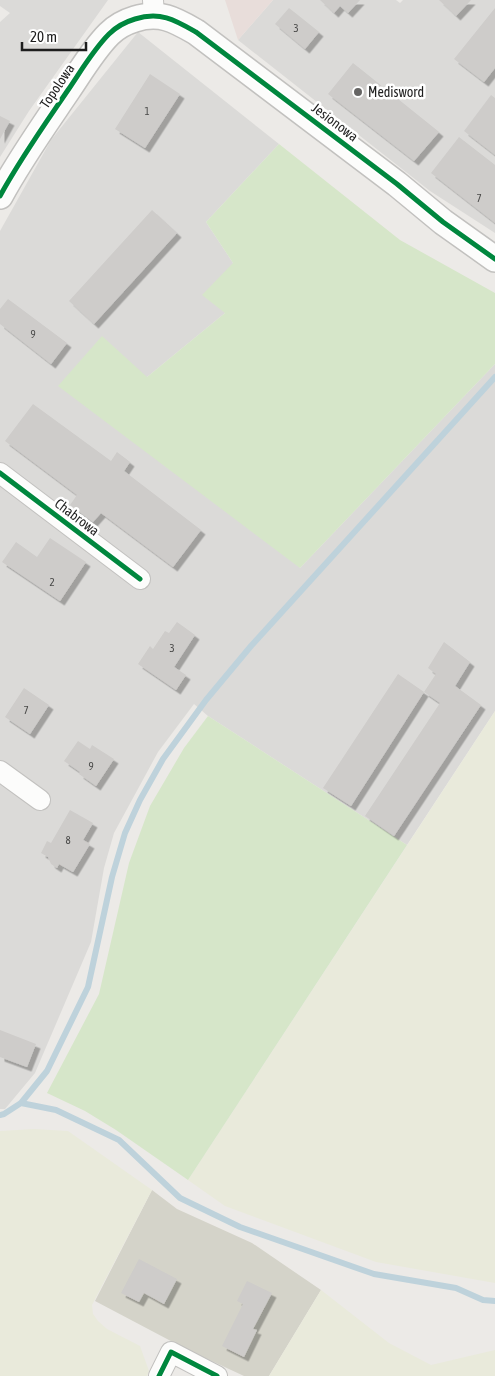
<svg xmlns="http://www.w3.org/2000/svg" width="495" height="1376" viewBox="0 0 495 1376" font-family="'Asap Condensed',sans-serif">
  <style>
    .residential { fill: #dbdad8 }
    .commercial { fill: #e8ddda }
    .construction { fill: #d4d3c9 }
    .farmland { fill: #e9eadb }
    .grass { fill: #d6e6c9 }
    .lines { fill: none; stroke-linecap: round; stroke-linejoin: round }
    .stream { stroke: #bed2db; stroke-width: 6 }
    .building { fill: #ceccca; filter: url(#shadow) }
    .minor-casing { stroke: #c2c1bf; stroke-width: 22 }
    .tertiary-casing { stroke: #c2c1bf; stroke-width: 28 }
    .minor { stroke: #fcfcfb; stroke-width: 20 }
    .tertiary { stroke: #fcfcfb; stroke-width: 25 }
    .cycleway-casing { stroke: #fff; stroke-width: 8 }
    .cycleway { stroke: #00873e; stroke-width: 5 }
    .poi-dot { fill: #666564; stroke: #fff; stroke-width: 2 }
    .labels { text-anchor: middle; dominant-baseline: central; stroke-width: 5; stroke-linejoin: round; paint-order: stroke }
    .number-label { font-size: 11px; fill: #4a4a49 }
    .street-label { font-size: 14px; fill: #1e1e1e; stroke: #fff }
    .poi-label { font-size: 14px; fill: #1e1e1e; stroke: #fff; text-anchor: start }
  </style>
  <defs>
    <filter id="shadow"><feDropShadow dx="4.5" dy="4.5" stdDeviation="0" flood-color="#0004"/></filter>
  </defs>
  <rect width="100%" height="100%" fill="#eceae7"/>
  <path class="residential" d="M0,0H108L29,111L0,157V22L10,13L0,6Z
    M273,0H396L400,3L403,0H495V233L430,191L238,40Z
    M138,32L279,144L206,222L233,263L225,313L147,377L300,568L495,364V711L407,845L208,716L194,704L158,752L114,833L104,868L91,942L35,1073L5,1109H0V231L51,140Z"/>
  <path class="commercial" d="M225,0H273L238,40Z"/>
  <path class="construction" d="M152,1190L177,1209L252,1243L321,1290L269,1376H244L186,1349L95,1301Z"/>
  <path class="farmland" d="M495,711V1283L376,1262L225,1206L188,1180Z
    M34,1129L68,1131L152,1190L92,1305L93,1314L98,1321L107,1329L140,1346L149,1371L147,1376H0V1131Z
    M321,1290L389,1343L431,1365L495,1350V1376H269Z"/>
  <path class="grass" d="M279,144L400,240L495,293V364L300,568L58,386L102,336L147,377L225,313L202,295L233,263L206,222Z
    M208,716L407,845L188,1180L116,1130L85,1111L47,1093L99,994L129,863L150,806L184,748Z"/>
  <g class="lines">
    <path class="stream" d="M21,1103L56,1110L119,1140L180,1198L240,1227L374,1274L456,1288L483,1300L495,1301
      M0,1115L4,1114L21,1103L47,1071L88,987L112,877L125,833L140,800L163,759L206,700L251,646L495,377"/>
  </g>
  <path class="building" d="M320,0H360L348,13L340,6L334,13Z
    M439,0H471L456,16Z
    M289,8L319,32L305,49L275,24Z
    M495,8V68L484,82L454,59Z
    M353,63L439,132L414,161L328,94Z
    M150,74L180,94L145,148L115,129Z
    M491,95L495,98V155L464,131Z
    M0,116L10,121L0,139Z
    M459,137L495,165V223L431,173Z
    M152,210L177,233L94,324L69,301Z
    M8,299L67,343L51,364L0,324V309Z
    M33,404L111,461L117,452L130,462L124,471L201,530L173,567L101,513L93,522L70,505L77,495L5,441Z
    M50,538L86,562L60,601L2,562L16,542L37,557Z
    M177,622L195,635L174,667L186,675L176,690L138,664L150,646L153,649L165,631L169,633Z
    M444,642L470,662L455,686L481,705L394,836L365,816L440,703L424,692L436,674L428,668Z
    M398,674L424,692L351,806L323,788Z
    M24,688L49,705L30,734L5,717Z
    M78,741L90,749L92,745L114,759L96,786L79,774L80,772L64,761Z
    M70,810L93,823L83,840L90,844L73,872L59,864L57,868L51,864L48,857L41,853L47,841L51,843Z
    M0,1030L36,1044L27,1067L0,1057Z
    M139,1259L177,1279L164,1304L144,1293L139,1302L121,1293Z
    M247,1281L272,1293L253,1329L257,1330L244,1357L222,1346L243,1304L237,1301Z"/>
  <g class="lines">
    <g class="minor-casing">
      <path id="minor" d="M153,0L154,16
        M0,473L140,579
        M0,771L40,800
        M159,1376L171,1352L217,1376"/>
    </g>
    <g class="tertiary-casing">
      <path id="tertiary" d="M0,196C20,159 45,124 68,90C81,71 93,50 109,34C116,27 125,22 135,19C160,11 175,20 196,32L397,184L443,222L495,259"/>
    </g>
    <use href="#minor" class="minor"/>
    <use href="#tertiary" class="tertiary"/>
    <g class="cycleway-casing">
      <path id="cycleway" d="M0,196C20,159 45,124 68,90C81,71 93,50 109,34C116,27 125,22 135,19C160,11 175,20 196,32L397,184L443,222L495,259
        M0,473L140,579
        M159,1376L171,1352L217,1376"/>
    </g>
    <use href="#cycleway" class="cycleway"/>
  </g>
  <circle class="poi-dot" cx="358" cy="92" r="5"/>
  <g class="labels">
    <g class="number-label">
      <text x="296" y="28">3</text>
      <text x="147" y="111">1</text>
      <text x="479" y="198">7</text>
      <text x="33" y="334">9</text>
      <text x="52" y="582">2</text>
      <text x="172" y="648">3</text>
      <text x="26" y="710">7</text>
      <text x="91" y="766">9</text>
      <text x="68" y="840">8</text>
    </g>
    <g class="street-label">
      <text transform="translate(57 86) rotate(-56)">Topolowa</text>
      <text transform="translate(335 122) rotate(37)">Jesionowa</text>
      <text transform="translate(77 517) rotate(37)">Chabrowa</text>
    </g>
    <g class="poi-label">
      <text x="368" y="92">Medisword</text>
    </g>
  </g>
  <path d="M22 42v8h64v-8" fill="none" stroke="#1e1e1e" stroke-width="2.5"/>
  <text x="30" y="42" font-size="15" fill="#1e1e1e" stroke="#ffffff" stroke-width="4" paint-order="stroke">20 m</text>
</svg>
